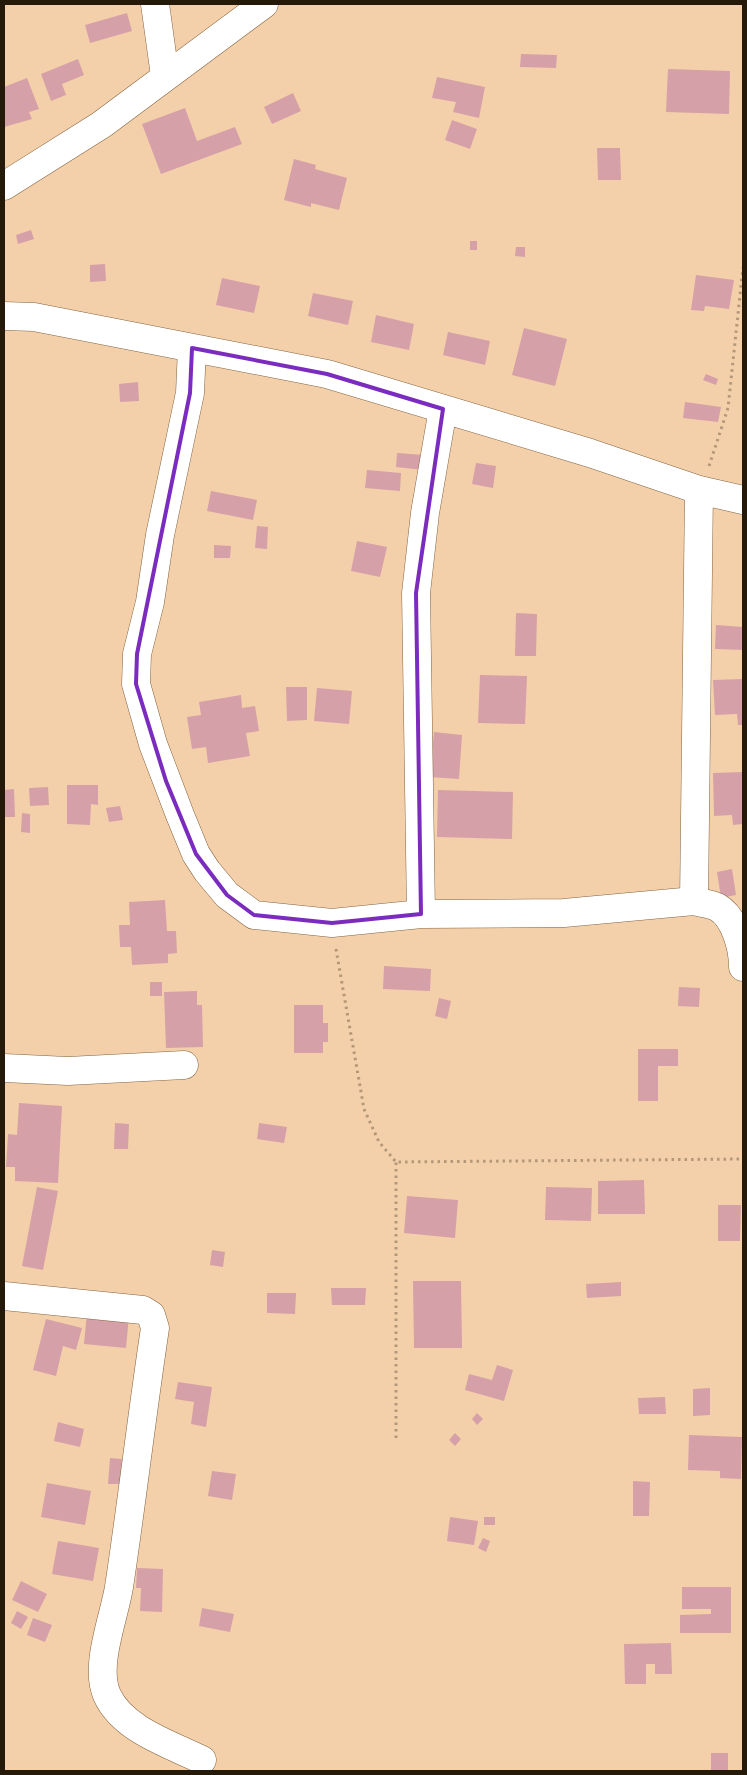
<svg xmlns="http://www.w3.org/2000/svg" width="747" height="1775" viewBox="0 0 747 1775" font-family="'PT Sans Narrow',sans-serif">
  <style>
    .building { fill: #d5a0a8 }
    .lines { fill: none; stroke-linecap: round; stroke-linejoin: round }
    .street-casing { stroke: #836440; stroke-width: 29 }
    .path { stroke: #b39778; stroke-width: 3; stroke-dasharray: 2.5 4; stroke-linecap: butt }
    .street { stroke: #fff; stroke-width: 28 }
    .marked { fill: none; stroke: #7b2cbf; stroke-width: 4; stroke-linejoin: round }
  </style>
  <rect width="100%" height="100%" fill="#f4d0aa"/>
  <path class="building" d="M127,13L132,31L90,43L85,25Z
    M521,54L557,55L556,68L520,67Z
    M78,59L84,75L62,84L66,95L51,101L41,74Z
    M668,69L730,71L729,114L666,112Z
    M437,77L485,87L479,118L453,112L456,102L432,98Z
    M27,78L39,109L29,112L32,119L4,127V87Z
    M293,93L301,111L272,124L264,107Z
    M185,108L197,141L235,127L242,144L161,174L142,124Z
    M452,120L477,129L470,149L445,140Z
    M597,148H620L621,180H598Z
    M294,159L316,165L315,169L347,178L339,210L311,203V207L284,200Z
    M31,230L34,239L18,244L16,235Z
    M470,241H477V250H470Z
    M516,247H525V257L515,256Z
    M105,264L106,281L90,282V265Z
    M696,275L734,280L729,309L705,306L704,311L691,310Z
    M222,278L260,286L254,313L216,305Z
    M313,293L353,301L348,325L308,316Z
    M376,315L414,324L409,350L371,342Z
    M524,328L567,339L555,386L512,375Z
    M448,332L490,341L485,365L443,355Z
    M706,374L718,379L716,385L703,380Z
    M138,382L139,401L120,402L119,384Z
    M685,402L721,407L718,422L683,418Z
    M397,453L424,455L423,470L396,467Z
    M476,463L496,466L493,488L472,484Z
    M367,470L401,473L400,491L365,488Z
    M211,491L257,500L253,520L207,511Z
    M257,526L268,527L267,549L255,548Z
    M357,541L387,547L380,577L351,571Z
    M214,545L231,546L230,558H214Z
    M516,613L537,614L536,656H515Z
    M716,625L743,627V650L715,649Z
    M480,675L527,676L525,724L478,723Z
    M743,679V725H738L737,714L715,715L713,680Z
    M286,687H307V720L287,721Z
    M317,688L352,691L349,724L314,721Z
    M241,695L242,708L255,706L259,731L246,733L250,756L208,763L206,747L192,749L187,717L201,715L199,702Z
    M434,732L462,735L459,779L430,777Z
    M743,772V824L733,825L732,815L714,816L713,773Z
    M67,785H98V805L91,804L90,825L67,824Z
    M48,787L49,805L30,806L29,788Z
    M14,789L15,817H4V790Z
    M438,790L513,792L512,839L437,837Z
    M120,806L123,820L109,822L106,808Z
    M22,813L30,814V833L21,832Z
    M732,869L736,895L721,898L717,872Z
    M165,900L167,931H176L177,953L168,954V963L132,965L131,947H120L119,925H130L129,902Z
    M384,966L431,969L430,991L383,989Z
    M150,982H162V996H150Z
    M679,987L700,988L699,1007L678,1006Z
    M197,991V1005H202L203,1047L166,1048L164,992Z
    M439,998L451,1001L447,1019L435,1016Z
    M294,1005H323V1023H328V1042H323V1053H294Z
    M638,1049H678V1066H658V1101H638Z
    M19,1103L62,1106L58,1183L15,1181V1167H6L8,1134L17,1135Z
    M115,1123L129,1124L128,1149H114Z
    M259,1123L287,1127L284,1143L257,1139Z
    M644,1180L645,1214H598V1181Z
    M37,1187L58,1191L43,1270L22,1266Z
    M546,1187L592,1188L591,1221L545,1220Z
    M407,1196L458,1200L455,1238L404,1233Z
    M718,1205H741L740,1241H718Z
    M212,1250L225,1252L223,1267L210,1265Z
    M413,1281H461L462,1348H414Z
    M621,1282V1296L587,1298L586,1284Z
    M331,1288H366L365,1305H332Z
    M267,1293H296L295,1314L267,1313Z
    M87,1312L129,1316L126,1348L84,1344Z
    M46,1319L82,1328L76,1350L63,1346L56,1376L33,1370Z
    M497,1365L513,1370L504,1401L465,1390L469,1374L492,1380Z
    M178,1382L212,1387L206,1427L191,1424L194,1402L175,1399Z
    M710,1388V1415L693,1416V1389Z
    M665,1397L666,1414H639L638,1398Z
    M477,1413L483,1419L477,1425L472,1419Z
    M58,1422L84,1429L80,1447L54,1441Z
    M455,1433L461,1439L455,1446L449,1440Z
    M689,1435L742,1437L741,1479L720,1478V1471L688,1470Z
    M110,1458L122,1459L120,1484H108Z
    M212,1471L236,1474L232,1500L208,1496Z
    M633,1481L650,1482L649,1516H633Z
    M47,1483L91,1491L85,1525L41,1517Z
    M450,1517L478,1521L474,1545L447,1541Z
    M484,1517H495V1525H484Z
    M483,1538L490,1541L486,1552L478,1548Z
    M58,1541L99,1548L93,1581L52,1574Z
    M137,1568L163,1569L162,1612L140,1611L141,1588H136Z
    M21,1581L47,1594L38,1612L12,1600Z
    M682,1587H731V1633H680V1615L711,1614V1609H682Z
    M202,1608L234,1614L230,1632L199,1626Z
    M17,1611L28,1617L21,1629L11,1623Z
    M33,1618L52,1625L45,1642L27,1635Z
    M671,1643L672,1674H655V1664H646V1684H625L624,1644Z
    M711,1753H728V1771H711Z"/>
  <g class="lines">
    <g class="street-casing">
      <path id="street" d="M155,4L165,76
        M4,186L101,125L264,4
        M4,316L34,317L327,374L590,453L699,490L743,500
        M192,348L190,393L160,535L150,602L137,654L136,684L153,744L180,815L196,854L207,871L227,895L254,915L332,923L421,914L564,913L694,901
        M699,490L694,901C701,903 711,904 717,907C735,917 743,948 743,967
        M421,914L416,593L425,513L443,409
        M4,1068L68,1071L184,1065
        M4,1296L143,1310L151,1315L155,1328C142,1414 132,1501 119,1587C114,1618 94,1666 107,1695C123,1730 170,1744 202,1760"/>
    </g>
    <path class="path" d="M709,466L728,408L743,267
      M336,949L364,1109L379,1142L396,1162L743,1159
      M396,1438V1162"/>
    <use href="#street" class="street"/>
  </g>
  <path class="marked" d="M192,348L327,374L443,409L416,593L421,914L332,923L254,915L227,895L196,854L166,781L136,684L137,654L190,393Z"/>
  <rect width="747" height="1775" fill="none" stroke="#25190a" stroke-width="10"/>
</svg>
